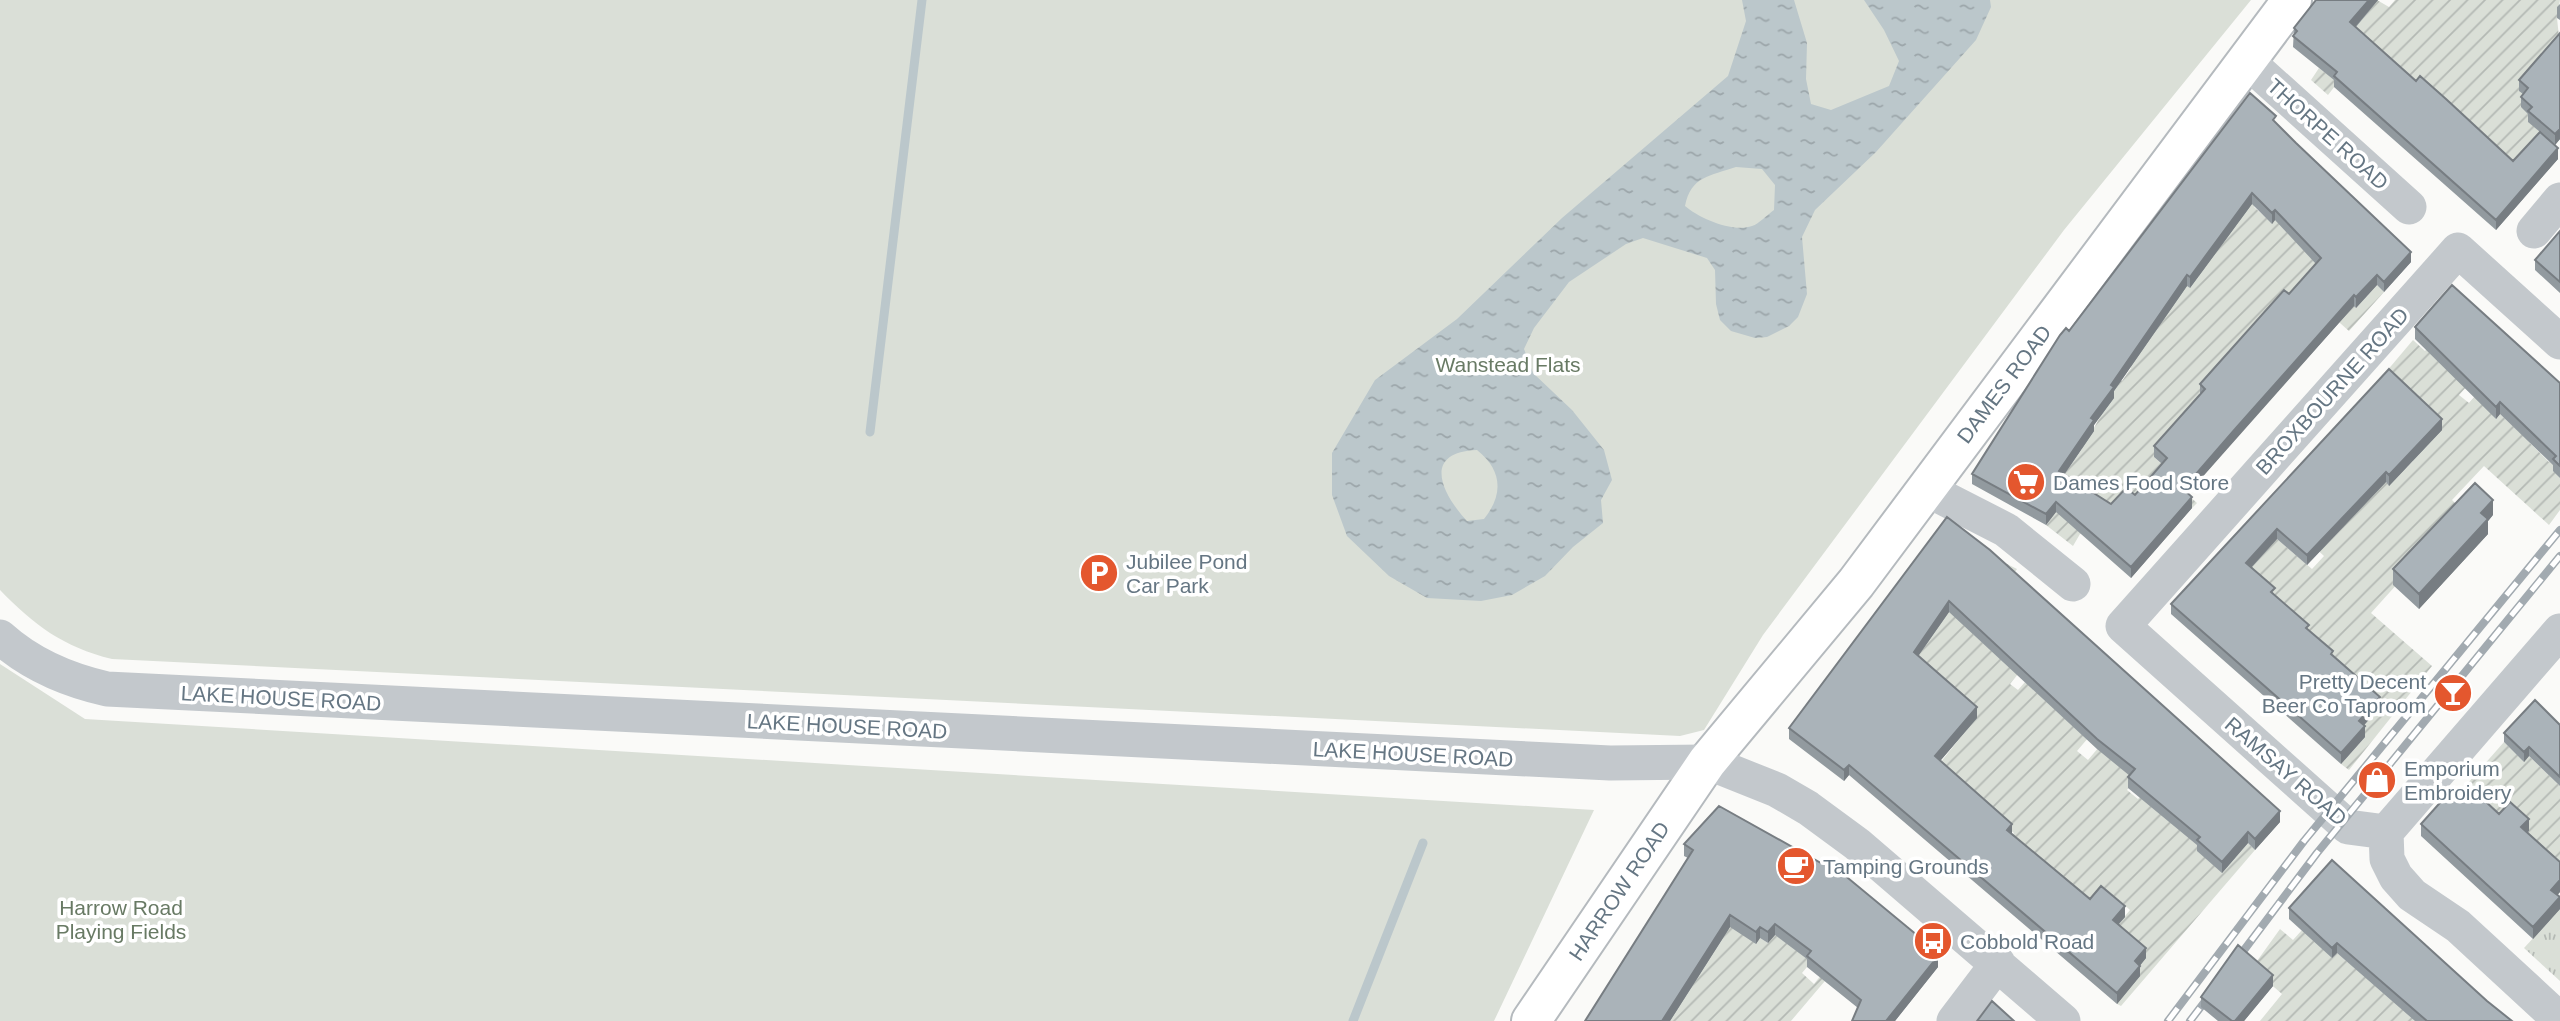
<svg xmlns="http://www.w3.org/2000/svg" width="2560" height="1021" viewBox="0 0 2560 1021" font-family="Arial,sans-serif">
  <style>
    .grass { fill: url(#grass-tufts) }
    .park { fill: #dadfd7 }
    .garden { fill: url(#garden-furrows) }
    .water { fill: url(#water-ripples); fill-rule: evenodd }
    .lines { fill: none; stroke-linecap: round; stroke-linejoin: round }
    .stream { stroke: #bbc7cb; stroke-width: 9 }
    .major-casing { stroke: #b5babe; stroke-width: 42 }
    .minor { stroke: #c3c8cc; stroke-width: 35 }
    .major { stroke: #fff; stroke-width: 38 }
    .rail-casing { stroke: #a2aab0; stroke-width: 8 }
    .rail { stroke: #fff; stroke-width: 5; stroke-dasharray: 16; stroke-linecap: butt }
    .wall { fill: #929a9f; fill-rule: evenodd }
    .shaded-wall { fill: #777d82 }
    .building { fill: #aab3b9; stroke: #777d82; stroke-width: 2; fill-rule: evenodd }
    .labels { text-anchor: middle; dominant-baseline: central; stroke-width: 7; stroke-linejoin: round; paint-order: stroke }
    .street-label { font-size: 21px; fill: #657683; stroke: #fff }
    .park-label { font-size: 21px; fill: #687a64; stroke: #fff }
    .poi-label { font-size: 21px; fill: #657683; stroke: #fff; text-anchor: start }
  </style>
  <defs>
    <pattern id="grass-tufts" width="24" height="20" patternUnits="userSpaceOnUse" patternTransform="scale(1.75)"><rect width="24" height="20" fill="#dadfd7"/><path d="M3 7l-1-3M5 7V3M7 7l1-3M15 17l-1-3M17 17v-4M19 17l1-3" fill="none" stroke="#b4b9b4"/></pattern>
    <pattern id="garden-furrows" width="10" height="10" patternUnits="userSpaceOnUse" patternTransform="scale(1.75)"><rect width="10" height="10" fill="#dadfd7"/><path d="M-1 1l2-2M0 10L10 0M9 11l2-2" fill="none" stroke="#b4b9b4"/></pattern>
    <pattern id="water-ripples" width="26" height="14" patternUnits="userSpaceOnUse" patternTransform="scale(1.75)"><rect width="26" height="14" fill="#bbc7cb"/><path d="M2 4q2-2 4 0t4 0M15 11q2-2 4 0t4 0" fill="none" stroke="#9ca6aa"/></pattern>
  </defs>
  <rect width="100%" height="100%" fill="#fafaf8"/>
  <path class="grass" d="M2560,909V981L2524,948Z"/>
  <path class="park" d="M0,0H2251L2064,230L1763,635L1704,730L1680,736L112,659C63,647 34,625 0,590Z
    M0,664L85,719L1594,810L1494,1021H0Z"/>
  <path class="garden" d="M2377,0L2389,7L2395,0H2560L2557,18L2560,47L2528,99L2532,117L2529,122L2555,145L2551,152L2513,172L2365,47L2328,95L2311,80L2319,68L2327,74L2332,55Z
    M2273,185L2254,207L2272,223L2287,207L2317,234L2356,308L2377,285L2384,292L2349,331L2314,300L2219,372L2199,394L2218,411L2154,457L2167,469L2163,473L2197,503L2192,508L2176,493L2080,534L2073,546L2046,525L2071,490L2040,458L2065,473L2082,449L2054,433L2088,439L2100,417L2074,403L2110,371L2122,381L2131,368L2111,353L2139,250L2190,288L2199,276L2178,260L2204,225Z
    M2439,336L2479,373L2459,395L2469,403L2477,394L2496,419L2500,414L2519,432L2531,421L2541,431L2530,443L2549,462L2560,451L2554,471L2560,478V510L2549,525L2484,466L2452,500L2463,511L2371,613L2432,666L2349,770L2341,764L2365,737L2359,731L2379,708L2229,575L2277,539L2312,569L2324,556L2299,533L2366,463L2389,485L2413,461L2388,438L2413,433L2427,445L2439,432L2386,372L2413,340L2425,351Z
    M1993,557L2017,569L1973,634L2018,674L2010,684L2018,690L2025,682L2106,717L2077,751L2088,760L2099,747L2135,780L2127,790L2138,799L2146,790L2204,803L2198,851L2222,872L2248,843L2255,850L2121,1006L2117,1004L2102,944L2130,910L2119,900L2113,907L2079,923L2007,840L2014,833L1999,821L1920,788L1976,718L1912,661L1946,616L1933,606Z
    M2504,742L2524,761L2529,756L2560,786V873L2521,839L2529,831L2484,841L2446,808Z
    M2320,910L2332,958L2337,953L2350,964L2364,949L2417,1021H2260L2282,994L2252,968L2280,929L2293,940Z
    M1736,911L1756,944L1760,938L1768,943L1775,935L1812,961L1802,973L1814,984L1844,946L1858,942L1791,1021H1660Z"/>
  <path class="water" d="M1742,0H1794L1807,43L1806,79L1811,104L1831,110L1889,86L1899,61L1884,30L1864,0H1990L1991,7L1976,40L1876,152L1815,210L1802,237L1807,294L1798,317L1789,326L1767,337L1755,338L1731,331L1720,320L1716,304L1715,270L1707,258L1643,238L1626,244L1569,282L1534,328L1524,349L1533,373L1572,410L1604,450L1612,480L1601,500L1603,523L1573,547L1545,576L1512,595L1481,601L1427,598L1389,576L1347,536L1332,495V453L1375,380L1457,319L1562,218L1728,76L1746,21ZM1736,167L1762,169L1775,185L1774,210C1768,214 1759,224 1752,226C1732,233 1699,218 1685,206C1691,176 1710,176 1736,167ZM1477,450C1502,470 1504,494 1484,519L1467,521C1441,493 1422,452 1477,450Z"/>
  <g class="lines">
    <path class="stream" d="M870,432L922,0
      M1353,1021L1423,843"/>
    <g class="major-casing">
      <path id="major" d="M1531,1021L1707,762L1856,583L2292,0"/>
    </g>
    <path class="minor" d="M2247,61L2409,207
      M2534,231L2560,200
      M1926,489L2006,530L2073,584
      M0,637C31,665 67,680 107,689L1610,763L1707,762L1777,790L1808,808L1857,844L2063,1021
      M2386,832L2348,827L2123,626L2458,250L2560,342
      M2386,832L2560,631
      M2386,832L2387,859L2396,877L2412,895L2458,926L2560,1020
      M1954,1021L1998,963"/>
    <use href="#major" class="major"/>
    <g class="rail-casing">
      <path id="rail" d="M2232,966L2317,853L2560,556
        M2168,1021L2304,841L2560,530
        M2190,1021L2213,991"/>
    </g>
    <use href="#rail" class="rail"/>
  </g>
  <path class="wall" d="M2316,0H2378L2356,27L2416,81L2513,161L2540,132L2528,122V114L2521,107V97L2523,94L2519,91V80L2560,33V139L2555,145L2558,159L2496,230L2334,87V80L2293,47L2294,28Z
    M2560,4V20L2557,18V7Z
    M2276,124L2411,262L2384,292L2377,285L2356,308L2354,306L2236,438L2188,493L2192,508L2131,578L2056,512L2046,525L1972,484V474L2069,331ZM2252,204L2272,224L2275,220L2316,264L2289,294L2200,384V395L2154,446V457L2162,464L2135,495L2111,504L2064,475L2094,431V425L2114,398V391L2187,286L2190,288Z
    M2560,231V293L2535,270V260Z
    M2415,327L2560,383V478L2553,471V465L2500,414L2496,419L2415,339Z
    M2389,369L2442,430L2389,486L2386,482L2307,565L2277,539L2252,567L2275,595L2309,630L2380,707L2364,725L2365,737L2341,764L2171,614V604Z
    M2493,515L2488,521V534L2419,609L2393,585V569Z
    M1947,517L2280,822L2255,850L2248,843L2222,873L2197,851V845L2128,788V777L2130,776L2097,749L1949,612L1918,656L1977,718L1940,761L2012,834L2090,899L2125,917L2119,924L2146,958L2140,965V976L2117,1004L1849,775L1844,781L1789,739V728Z
    M2560,725V786L2529,756L2524,762L2504,742V733Z
    M2499,814L2529,831L2527,832L2560,862V892L2557,895L2560,909L2533,939L2421,836V824Z
    M1684,844L1929,948L1938,967L1895,1021H1852L1858,1008L1807,967V959L1775,935L1768,943L1760,938L1756,944L1730,927L1670,1021H1585L1688,858L1684,856Z
    M2289,908L2487,1001L2512,1021H2415L2337,953L2332,958L2289,919Z
    M2273,986L2244,1021H2218L2201,1007V997Z"/>
  <path class="shaded-wall" d="M2369,0H2378L2350,33V22Z
    M2560,129V139L2555,145V134Z
    M2558,148V159L2496,230V220Z
    M2252,193V204L2190,288V277Z
    M2275,210V220L2272,224V213Z
    M2411,252V262L2384,292V282Z
    M2187,275V286L2114,391V398L2094,425V431L2059,482V471L2111,385Z
    M2377,275V285L2356,308V297Z
    M2354,295V306L2183,499V489Z
    M2500,402V414L2496,419V407Z
    M2442,419V430L2389,486V475Z
    M2386,472V482L2307,565V555Z
    M2192,497V508L2131,578V567Z
    M2493,500V515L2488,521V534L2419,609V594L2481,513Z
    M2056,502V512L2046,525V514Z
    M2277,529V539L2246,573V563Z
    M1949,601V612L1914,662V652Z
    M2380,697V707L2359,731V721Z
    M1977,707V718L1935,767V756Z
    M2365,726V737L2341,764V753Z
    M2529,747V756L2524,762V752Z
    M1849,765V775L1844,781V770Z
    M2280,811V822L2255,850V839Z
    M2529,819V831L2521,839V827Z
    M2012,824V835L2007,830Z
    M2248,832V843L2222,873V862Z
    M2560,880V892L2551,902V890Z
    M2560,897V909L2533,939V927Z
    M2125,906V917L2113,930V920Z
    M1730,915V927L1670,1021H1662Z
    M1775,924V935L1768,943V932Z
    M1760,927V938L1756,944V932Z
    M2337,943V953L2332,958V948Z
    M2146,948V958L2135,972V961Z
    M1938,956V967L1895,1021H1886Z
    M2140,966V976L2117,1004V993Z
    M2273,975V986L2244,1021H2235Z"/>
  <path class="building" d="M2316,0H2369L2350,22L2416,81L2420,76L2446,99L2513,161L2540,132L2558,148L2496,220L2334,76L2337,72L2293,36L2297,31L2294,28Z
    M2560,33V129L2555,134L2528,111L2532,107L2521,97L2528,88L2519,80Z
    M2250,93L2276,116L2273,120L2296,143L2411,252L2384,282L2377,275L2356,297L2354,295L2236,428L2183,489L2192,497L2131,567L2056,502L2046,514L1972,474L2060,335L2066,328L2069,331ZM2252,193L2272,213L2275,210L2321,258L2289,294L2284,290L2200,384L2205,389L2154,446L2167,458L2135,495L2126,488L2111,504L2059,471L2094,420L2091,418L2114,387L2111,385L2187,275L2190,277Z
    M2560,231V282L2535,260Z
    M2452,285L2560,383V466L2553,459L2556,456L2500,402L2496,407L2415,327Z
    M2389,369L2442,419L2389,475L2386,472L2307,555L2277,529L2246,563L2275,588L2271,592L2309,625L2306,628L2333,651L2331,654L2380,697L2359,721L2365,726L2341,753L2171,604Z
    M2475,483L2493,500L2481,513L2488,519L2419,594L2393,569Z
    M1947,517L1990,550L2280,811L2255,839L2248,832L2222,862L2197,840L2200,837L2128,777L2135,769L2097,739L1949,601L1914,652L1977,707L1935,756L2012,824L2007,830L2090,899L2101,886L2125,906L2113,920L2146,948L2135,961L2140,966L2117,993L1849,765L1844,770L1789,728Z
    M2535,700L2560,725V777L2529,747L2524,752L2504,733Z
    M2468,785L2499,814L2510,802L2529,819L2521,827L2560,862V880L2551,890L2560,897L2533,927L2421,824L2446,796L2452,802Z
    M1719,806L1821,863L1825,859L1929,945L1927,947L1938,956L1886,1021H1852L1861,1000L1807,956L1811,951L1775,924L1768,932L1760,927L1756,932L1730,915L1662,1021H1585L1693,850L1684,844Z
    M2332,860L2487,1001L2512,1021H2427L2337,943L2332,948L2289,908Z
    M2238,945L2273,975L2235,1021H2232L2201,997Z
    M1992,1001L2014,1021H1977Z"/>
  <defs>
    <g id="supermarket-disc" transform="scale(2.0125)"><circle r="9.5" fill="#e4572e" stroke="#fff"/><path d="M-6-5.5h2.5l.6 2H6L4.5 2H-2.5L-4.4-4H-6ZM-1.5 3.2a1.3 1.3 0 1 0 .1 0ZM3 3.2a1.3 1.3 0 1 0 .1 0Z" fill="#fff"/></g>
    <g id="parking-disc" transform="scale(2.0125)"><circle r="9.5" fill="#e4572e" stroke="#fff"/><path d="M-3.5-5.5H1a3.5 3.5 0 0 1 0 7H-1V5.5H-3.5ZM-1-3.4V-.6H.8a1.4 1.4 0 0 0 0-2.8Z" fill="#fff"/></g>
    <g id="bar-disc" transform="scale(2.0125)"><circle r="9.5" fill="#e4572e" stroke="#fff"/><path d="M-6-5H6L.8 .8V4.5H3.5V6h-7V4.5H-.8V.8Z" fill="#fff"/></g>
    <g id="shop-disc" transform="scale(2.0125)"><circle r="9.5" fill="#e4572e" stroke="#fff"/><path d="M-5-2.5h2.3a2.7 3.5 0 0 1 5.4 0H5L5.5 6h-11ZM-1.5-2.5h3a1.5 2.3 0 0 0-3 0Z" fill="#fff"/></g>
    <g id="cafe-disc" transform="scale(2.0125)"><circle r="9.5" fill="#e4572e" stroke="#fff"/><path d="M-5.5-4.5H6V0H3Q3 3.5 0 3.5H-2.5Q-5.5 3.5-5.5 0ZM3-3.2v2h1.7v-2ZM-6 4.5H4V6H-6Z" fill="#fff"/></g>
    <g id="bus-disc" transform="scale(2.0125)"><circle r="9.5" fill="#e4572e" stroke="#fff"/><path d="M-5-6H5V4H4V6H2V4H-2V6H-4V4H-5ZM-3.5-4V0h7V-4ZM-3.5 1.2v1.5H-2V1.2ZM2 1.2v1.5H3.5V1.2Z" fill="#fff"/></g>
  </defs>
  <g fill-rule="evenodd">
    <use href="#supermarket-disc" x="2026" y="482"/>
    <use href="#parking-disc" x="1099" y="573"/>
    <use href="#bar-disc" x="2453" y="693"/>
    <use href="#shop-disc" x="2377" y="780"/>
    <use href="#cafe-disc" x="1796" y="866"/>
    <use href="#bus-disc" x="1933" y="941"/>
  </g>
  <g class="labels">
    <g class="street-label">
      <text transform="translate(2328 134) rotate(42)">THORPE ROAD</text>
      <text transform="translate(2004 384) rotate(-53)">DAMES ROAD</text>
      <text transform="translate(2332 391) rotate(-48)">BROXBOURNE ROAD</text>
      <text transform="translate(281 698) rotate(3)">LAKE HOUSE ROAD</text>
      <text transform="translate(847 726) rotate(3)">LAKE HOUSE ROAD</text>
      <text transform="translate(1413 754) rotate(3)">LAKE HOUSE ROAD</text>
      <text transform="translate(2286 771) rotate(41)">RAMSAY ROAD</text>
      <text transform="translate(1619 891) rotate(-56)">HARROW ROAD</text>
    </g>
    <g class="park-label">
      <text x="1508" y="364">Wanstead Flats</text>
      <text x="121" y="907">Harrow Road<tspan x="121" dy="24">Playing Fields</tspan></text>
    </g>
    <g class="poi-label">
      <text x="2053" y="482">Dames Food Store</text>
      <text x="1126" y="561">Jubilee Pond<tspan x="1126" dy="24">Car Park</tspan></text>
      <text x="2426" y="681" text-anchor="end">Pretty Decent<tspan x="2426" dy="24">Beer Co Taproom</tspan></text>
      <text x="2404" y="768">Emporium<tspan x="2404" dy="24">Embroidery</tspan></text>
      <text x="1823" y="866">Tamping Grounds</text>
      <text x="1960" y="941">Cobbold Road</text>
    </g>
  </g>
</svg>
